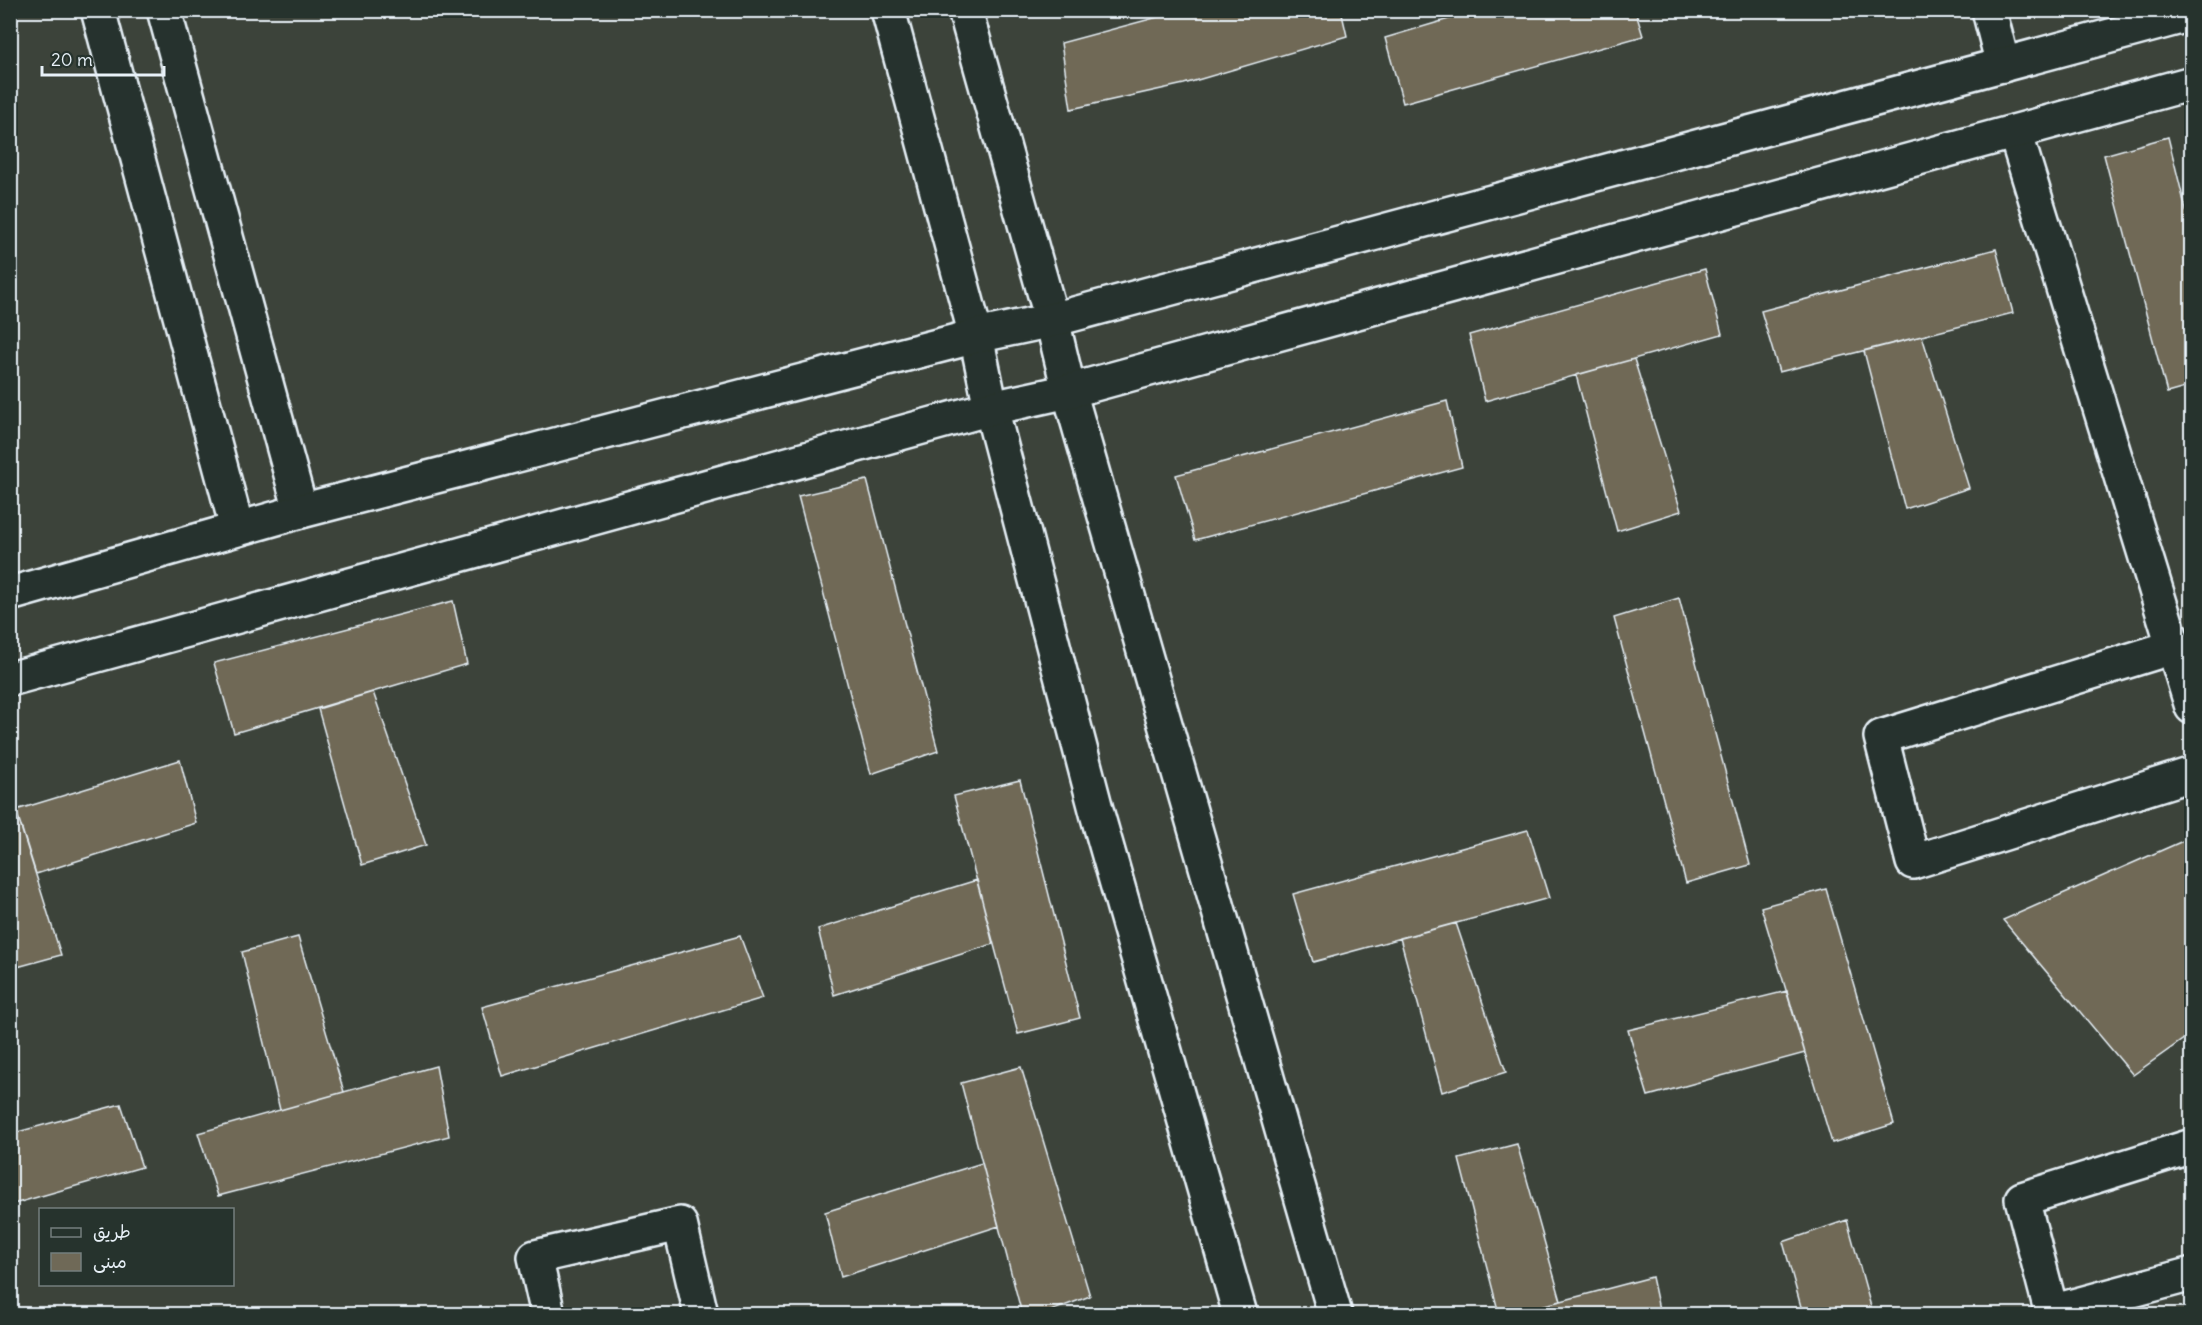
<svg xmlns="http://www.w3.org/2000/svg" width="2202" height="1325" viewBox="0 0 2202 1325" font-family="Delius,'Playpen Sans Arabic',sans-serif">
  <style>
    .building { fill: #6f6957; stroke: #e8f1f8; stroke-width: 1.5 }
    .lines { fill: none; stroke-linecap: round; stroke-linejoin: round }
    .street-casing { stroke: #e8f1f8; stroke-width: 38 }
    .secondary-casing { stroke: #e8f1f8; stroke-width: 38 }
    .street { stroke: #26332d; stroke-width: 33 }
    .secondary { stroke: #26332d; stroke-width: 33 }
  </style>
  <rect width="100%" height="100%" fill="#3c433a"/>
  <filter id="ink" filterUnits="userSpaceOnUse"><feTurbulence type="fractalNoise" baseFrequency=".0167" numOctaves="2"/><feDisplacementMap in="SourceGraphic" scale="12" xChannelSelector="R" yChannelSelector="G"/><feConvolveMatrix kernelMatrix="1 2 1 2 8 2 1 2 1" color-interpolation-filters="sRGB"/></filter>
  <g filter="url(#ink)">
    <path class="building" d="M1184,10H1341L1347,36L1184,84L1071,109L1061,43Z
      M1479,10H1635L1643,36L1403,103L1385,38Z
      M2168,137L2192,234V386L2167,393L2104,155Z
      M1996,249L2013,313L1779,372L1761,311Z
      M1705,269L1722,334L1485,401L1469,335Z
      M1922,336L1969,488L1905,509L1864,351Z
      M1634,359L1681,511L1617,531L1576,375Z
      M1447,401L1462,467L1195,540L1176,475Z
      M867,480L938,751L871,774L798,496Z
      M1679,598L1750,865L1686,883L1614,618Z
      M453,601L467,664L234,733L214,663Z
      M373,692L426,845L362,865L318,709Z
      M180,760L196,823L36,874L16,810Z
      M1020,780L1080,1018L1018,1034L954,796Z
      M10,792L61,955L10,969Z
      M1528,830L1549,898L1313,962L1293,894Z
      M2192,837V1033L2133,1075L2003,920Z
      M977,880L993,944L834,995L818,929Z
      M1826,889L1894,1124L1832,1143L1761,907Z
      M1456,923L1506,1072L1442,1092L1400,938Z
      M740,936L763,998L502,1076L482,1007Z
      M298,937L344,1092L280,1110L242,952Z
      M1787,991L1805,1053L1648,1096L1628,1030Z
      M436,1066L449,1136L218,1196L198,1133Z
      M1021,1067L1090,1296L1043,1314H1022L961,1083Z
      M121,1104L142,1167L10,1205V1134Z
      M1517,1144L1561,1301L1508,1314H1499L1459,1159Z
      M982,1163L999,1226L841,1277L825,1212Z
      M1847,1220L1873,1314H1803L1783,1242Z
      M1652,1277L1660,1314H1508L1561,1301Z"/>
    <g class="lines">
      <g class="street-casing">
        <path id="street" d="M98,10L237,528
          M164,10L301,511
          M888,10L976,336L991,408L1098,817L1240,1314
          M965,10L1052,320L1069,391L1335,1314
          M1989,10L2003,65
          M2015,132L2192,707
          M2173,647L1881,737L1913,862L2192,774
          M2051,1312L2192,1274
          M548,1314L535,1257L680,1224L701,1314
          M2052,1314L2022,1199L2192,1146"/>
      </g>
      <g class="secondary-casing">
        <path id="secondary" d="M10,594L301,511L976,336L1052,320L2192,14
          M10,679L991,408L1069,391L2192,83"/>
      </g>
      <use href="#street" class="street"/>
      <use href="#secondary" class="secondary"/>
    </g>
  </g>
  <rect width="2202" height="1325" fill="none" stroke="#26332d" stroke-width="36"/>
  <rect x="18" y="18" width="2166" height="1289" fill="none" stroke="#e8f1f8" stroke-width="2" filter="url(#ink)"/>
  <rect x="39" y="1208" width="195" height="78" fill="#26332d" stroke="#747f7e" stroke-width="1.5"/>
  <rect x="51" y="1228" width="30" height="9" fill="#26332d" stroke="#747f7e" stroke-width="1.5"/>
  <text x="93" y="1238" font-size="18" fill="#e8f1f8">طريق</text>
  <rect x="51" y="1253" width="30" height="18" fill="#6f6957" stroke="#747f7e" stroke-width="1.5"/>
  <text x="93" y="1268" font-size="18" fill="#e8f1f8">مبنى</text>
  <path d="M42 66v9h122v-9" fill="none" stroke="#e8f1f8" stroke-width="3"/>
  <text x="51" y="66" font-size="18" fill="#e8f1f8" stroke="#26332d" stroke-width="4.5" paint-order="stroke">20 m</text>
</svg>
